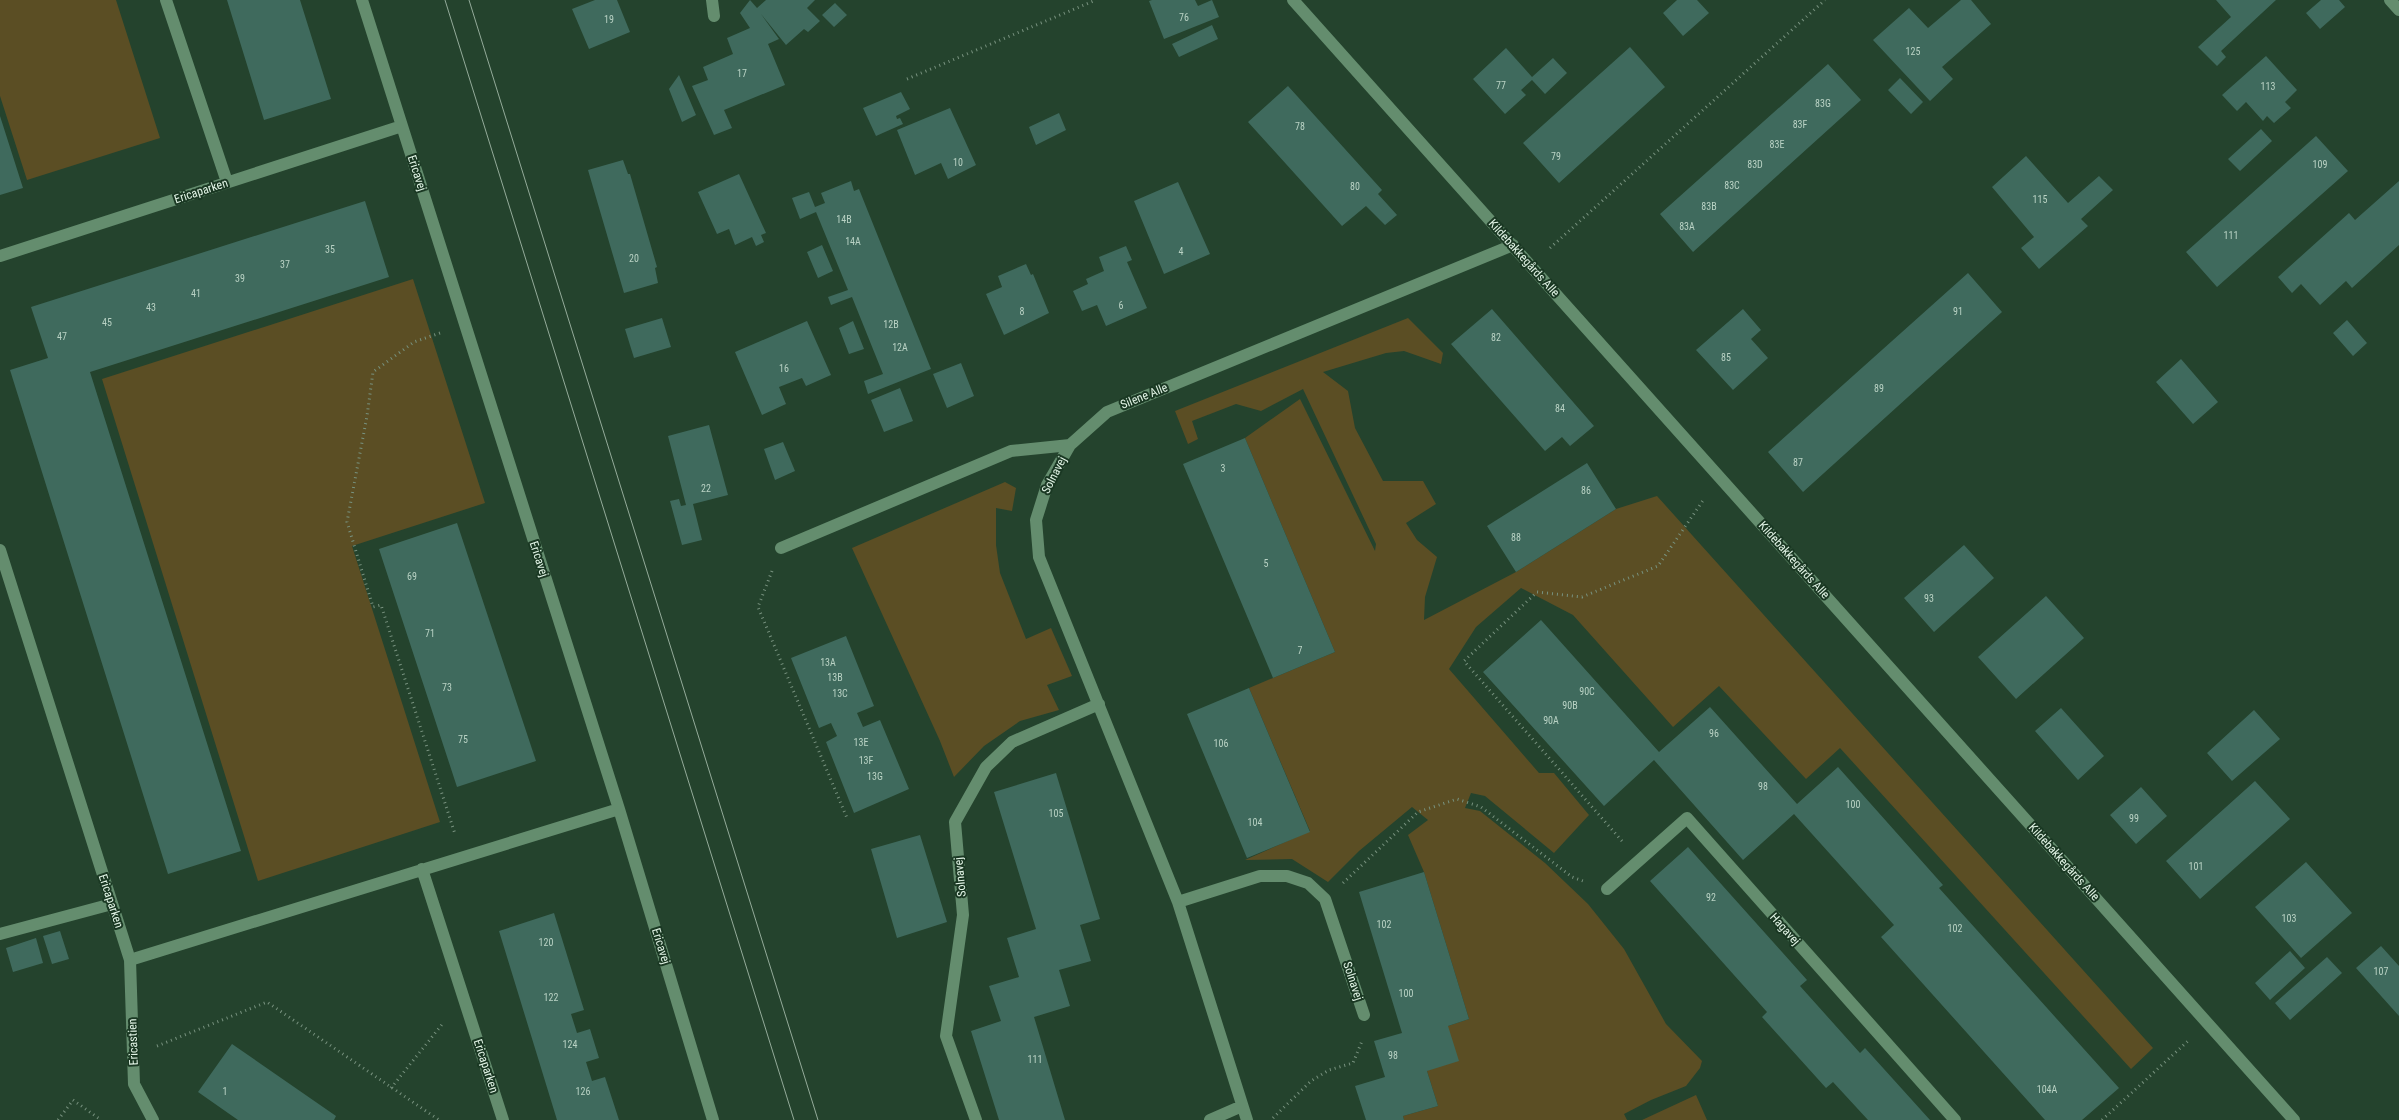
<svg xmlns="http://www.w3.org/2000/svg" width="2399" height="1120" viewBox="0 0 2399 1120" font-family="'Roboto Condensed',sans-serif">
  <style>
    .green { fill: #5b4e24 }
    .building { fill: #3f6a5d }
    .lines { fill: none; stroke-linecap: round; stroke-linejoin: round }
    .path { stroke: #78927f; stroke-width: 3; stroke-dasharray: 1 4; stroke-linecap: butt }
    .minor { stroke: #648d6e; stroke-width: 12 }
    .tram { stroke: #94ab9a; stroke-width: 1 }
    .labels { text-anchor: middle; dominant-baseline: central; stroke-width: 4; stroke-linejoin: round; paint-order: stroke }
    .number-label { font-size: 10px; fill: #b9d2c4 }
    .street-label { font-size: 12px; fill: #e2f4e6; stroke: #1a3823 }
  </style>
  <rect width="100%" height="100%" fill="#24432d"/>
  <path class="green" d="M0,0H116L160,138L27,180L0,96Z
    M413,279L485,503L352,546L440,822L258,881L102,379Z
    M1408,318L1443,353L1441,364L1404,351L1386,353L1323,372L1348,391L1355,428L1383,481H1423L1436,504L1406,523L1417,540L1437,557L1425,597L1424,620L1516,572L1616,509L1657,496L2153,1048L2131,1069L1840,748L1806,779L1719,686L1673,727L1573,615L1521,588L1476,627L1449,669L1539,773H1554L1589,815L1554,853L1485,796L1471,793L1465,808L1480,811L1545,863L1588,904L1624,949L1666,1024L1702,1061L1700,1068L1686,1086L1651,1100L1624,1114L1627,1120H1404L1403,1116L1438,1106L1427,1071L1448,1026L1469,1019L1424,872L1408,835L1428,820L1412,807L1359,851L1328,882L1292,859L1245,860L1310,831L1249,688L1335,652L1245,438L1300,399L1375,551L1376,544L1303,389L1261,411L1236,404L1192,421L1198,439L1188,444L1175,411Z
    M1005,482L1016,488L1012,511L996,508V545L1000,573L1026,639L1051,628L1072,676L1047,685L1059,710L1020,721L984,746L954,777L940,741L852,548Z
    M1696,1095L1707,1120H1642Z"/>
  <path class="building" d="M227,0H300L331,99L264,120Z
    M595,0H617L630,32L589,49L572,9Z
    M750,0L757,8L766,0H815L807,8L820,21L808,32L804,29L786,45L761,14L779,39L768,44L785,85L724,110L732,128L714,135L692,86L708,80L703,67L733,54L727,38L750,28L740,13Z
    M1152,0H1195L1198,6L1212,0L1219,17L1164,39L1149,1Z
    M1677,0H1697L1709,13L1683,36L1663,13Z
    M1961,0H1971L1991,24L1942,67L1953,79L1930,101L1873,40L1909,8L1928,28Z
    M2216,0H2276L2221,51L2226,57L2217,66L2198,47L2231,17Z
    M2321,0H2339L2345,7L2320,29L2306,13Z
    M835,3L847,15L834,27L822,15Z
    M1212,25L1218,39L1179,57L1172,44Z
    M1630,47L1665,87L1559,183L1523,143Z
    M1506,48L1532,77L1553,58L1567,73L1545,94L1532,80L1521,90L1526,95L1505,114L1473,79Z
    M2266,56L2297,90L2285,102L2291,108L2274,123L2267,116L2263,121L2246,102L2237,111L2222,95Z
    M1828,64L1861,100L1693,252L1660,214Z
    M679,75L696,115L682,122L669,89Z
    M1900,78L1923,102L1911,114L1888,90Z
    M1288,86L1382,190L1378,194L1397,215L1385,225L1366,206L1342,226L1248,122Z
    M901,92L910,109L896,116L897,119L900,118L903,124L876,136L863,108Z
    M950,108L976,165L948,179L941,163L915,175L897,130Z
    M1059,113L1066,130L1036,145L1029,127Z
    M0,116L23,188L0,195Z
    M2261,129L2272,141L2240,171L2228,159Z
    M2316,136L2348,171L2217,287L2186,252Z
    M2026,156L2068,203L2099,176L2113,190L2081,219L2088,226L2039,269L2021,248L2034,237L1992,187Z
    M623,160L628,174H630L657,267L655,268L658,283L624,293L588,170Z
    M739,174L766,233L761,235L764,242L756,246L752,237L735,245L729,229L717,234L698,192Z
    M851,181L854,191L859,189L931,369L868,394L864,381L883,374L852,297L831,305L828,297L848,290L816,212L800,219L792,198L809,192L815,207L825,203L821,193Z
    M2399,181V245L2352,288L2346,281L2320,305L2301,284L2292,293L2278,277L2349,213L2355,220Z
    M1178,182L1210,254L1164,274L1134,201Z
    M365,201L389,277L90,372L241,851L168,874L10,370L48,358L31,307Z
    M822,245L833,271L818,278L807,252Z
    M1126,246L1132,260L1127,262L1147,308L1106,326L1097,305L1082,311L1073,291L1088,284L1086,279L1104,271L1099,257Z
    M1026,264L1031,275L1033,274L1049,313L1004,335L986,294L1002,287L998,276Z
    M1968,273L2002,312L1803,492L1768,452Z
    M1492,309L1594,426L1570,446L1562,437L1545,451L1451,344Z
    M1743,309L1761,330L1751,339L1768,358L1733,390L1696,350Z
    M662,318L671,347L634,358L625,329Z
    M2347,320L2367,343L2353,356L2333,333Z
    M807,321L831,375L806,386L802,378L779,387L786,404L762,415L735,352Z
    M853,321L864,349L849,354L839,328Z
    M2181,359L2218,402L2193,424L2156,382Z
    M961,363L974,396L947,408L933,374Z
    M900,388L913,421L884,432L871,400Z
    M709,425L728,495L693,504L702,540L682,545L670,501L679,499L681,506L686,505L668,436Z
    M1245,438L1335,652L1273,678L1183,464Z
    M783,442L795,471L775,480L764,449Z
    M1587,463L1616,509L1516,572L1487,526Z
    M457,523L536,761L457,787L379,549Z
    M1964,545L1994,578L1934,632L1904,598Z
    M2046,596L2084,638L2016,699L1978,657Z
    M1541,620L1659,752L1710,707L1797,804L1838,767L1943,885L1939,888L2119,1088L2082,1120H2045L1881,937L1894,925L1794,814L1743,860L1654,760L1604,806L1483,672Z
    M846,636L874,706L857,713L863,727L880,720L909,789L854,813L826,742L837,736L831,723L819,728L791,658Z
    M1249,688L1310,832L1247,858L1187,714Z
    M2061,708L2104,756L2078,780L2035,731Z
    M2254,710L2280,739L2232,781L2207,753Z
    M1056,773L1100,919L1080,925L1091,961L1059,970L1070,1006L1034,1017L1065,1120H999L971,1031L1001,1021L989,986L1019,977L1007,938L1036,929L994,792Z
    M2255,781L2290,819L2200,899L2166,861Z
    M2141,787L2167,816L2136,844L2110,815Z
    M920,835L947,922L897,938L871,849Z
    M1688,847L1807,980L1800,986L1860,1053L1865,1048L1930,1120H1868L1833,1082L1826,1088L1762,1017L1767,1012L1650,881Z
    M2306,862L2352,913L2301,958L2255,907Z
    M1424,872L1469,1019L1448,1026L1459,1061L1427,1071L1438,1106L1403,1116L1404,1120H1366L1355,1086L1385,1077L1374,1041L1402,1033L1359,892Z
    M554,913L584,1010L571,1014L577,1033L590,1029L599,1058L586,1062L592,1081L605,1077L619,1120H557L499,931Z
    M60,931L69,959L52,964L43,936Z
    M36,938L43,963L13,972L6,948Z
    M2381,946L2399,966V1016L2356,968Z
    M2290,951L2305,968L2270,1000L2255,983Z
    M2327,957L2342,973L2290,1020L2275,1003Z
    M232,1044L336,1116L334,1120H238L198,1092Z"/>
  <g class="lines">
    <path class="path" d="M907,79L1096,0
      M1550,248L1825,0
      M440,333L414,342L373,372L367,416L347,522L373,607L381,605L455,834
      M772,571L758,607L847,818
      M1622,841L1464,661L1537,592L1582,597L1658,566L1704,499
      M1343,883L1418,812L1457,799L1481,807L1572,877L1583,881
      M157,1046L267,1002L439,1120
      M391,1088L444,1022
      M1273,1118L1311,1081L1329,1070L1353,1063L1362,1041
      M58,1120L73,1100L101,1120
      M2102,1120L2188,1041"/>
    <path class="minor" d="M166,0L227,182
      M362,0L619,809L713,1120
      M712,0L714,16
      M1293,0L2294,1120
      M2390,0L2399,10
      M0,256L402,126
      M1070,445L1047,485L1036,520L1039,557L1178,902L1247,1120
      M781,548L1011,451L1070,445L1107,412L1513,245
      M0,550L130,960L134,1084L153,1120
      M422,869L503,1120
      M1607,889L1687,818L1955,1120
      M1178,902L1260,876H1287L1308,883L1325,899L1364,1015
      M0,934L112,904
      M130,960L619,809
      M976,1120L946,1036L963,915L955,822L986,767L1012,742L1099,704
      M1210,1120L1242,1106"/>
    <path class="tram" d="M445,0L794,1120
      M469,0L818,1120"/>
  </g>
  <g class="labels">
    <g class="number-label">
      <text x="1184" y="17">76</text>
      <text x="609" y="19">19</text>
      <text x="1913" y="51">125</text>
      <text x="742" y="73">17</text>
      <text x="1501" y="85">77</text>
      <text x="2268" y="86">113</text>
      <text x="1823" y="103">83G</text>
      <text x="1800" y="124">83F</text>
      <text x="1300" y="126">78</text>
      <text x="1777" y="144">83E</text>
      <text x="1556" y="156">79</text>
      <text x="958" y="162">10</text>
      <text x="1755" y="164">83D</text>
      <text x="2320" y="164">109</text>
      <text x="1732" y="185">83C</text>
      <text x="1355" y="186">80</text>
      <text x="2040" y="199">115</text>
      <text x="1709" y="206">83B</text>
      <text x="844" y="219">14B</text>
      <text x="1687" y="226">83A</text>
      <text x="2231" y="235">111</text>
      <text x="853" y="241">14A</text>
      <text x="330" y="249">35</text>
      <text x="1181" y="251">4</text>
      <text x="634" y="258">20</text>
      <text x="285" y="264">37</text>
      <text x="240" y="278">39</text>
      <text x="196" y="293">41</text>
      <text x="1121" y="305">6</text>
      <text x="151" y="307">43</text>
      <text x="1022" y="311">8</text>
      <text x="1958" y="311">91</text>
      <text x="107" y="322">45</text>
      <text x="891" y="324">12B</text>
      <text x="62" y="336">47</text>
      <text x="1496" y="337">82</text>
      <text x="900" y="347">12A</text>
      <text x="1726" y="357">85</text>
      <text x="784" y="368">16</text>
      <text x="1879" y="388">89</text>
      <text x="1560" y="408">84</text>
      <text x="1798" y="462">87</text>
      <text x="1223" y="468">3</text>
      <text x="706" y="488">22</text>
      <text x="1586" y="490">86</text>
      <text x="1516" y="537">88</text>
      <text x="1266" y="563">5</text>
      <text x="412" y="576">69</text>
      <text x="1929" y="598">93</text>
      <text x="430" y="633">71</text>
      <text x="1300" y="650">7</text>
      <text x="828" y="662">13A</text>
      <text x="835" y="677">13B</text>
      <text x="447" y="687">73</text>
      <text x="1587" y="691">90C</text>
      <text x="840" y="693">13C</text>
      <text x="1570" y="705">90B</text>
      <text x="1551" y="720">90A</text>
      <text x="1714" y="733">96</text>
      <text x="463" y="739">75</text>
      <text x="861" y="742">13E</text>
      <text x="1221" y="743">106</text>
      <text x="866" y="760">13F</text>
      <text x="875" y="776">13G</text>
      <text x="1763" y="786">98</text>
      <text x="1853" y="804">100</text>
      <text x="1056" y="813">105</text>
      <text x="2134" y="818">99</text>
      <text x="1255" y="822">104</text>
      <text x="2196" y="866">101</text>
      <text x="1711" y="897">92</text>
      <text x="2289" y="918">103</text>
      <text x="1384" y="924">102</text>
      <text x="1955" y="928">102</text>
      <text x="546" y="942">120</text>
      <text x="2381" y="971">107</text>
      <text x="1406" y="993">100</text>
      <text x="551" y="997">122</text>
      <text x="570" y="1044">124</text>
      <text x="1393" y="1055">98</text>
      <text x="1035" y="1059">111</text>
      <text x="2047" y="1089">104A</text>
      <text x="225" y="1091">1</text>
      <text x="583" y="1091">126</text>
    </g>
    <g class="street-label">
      <text transform="translate(417 173) rotate(72)">Ericavej</text>
      <text transform="translate(201 191) rotate(-18)">Ericaparken</text>
      <text transform="translate(1524 258) rotate(48)">Kildebakkegårds Alle</text>
      <text transform="translate(1144 396) rotate(-22)">Silene Alle</text>
      <text transform="translate(1054 475) rotate(-63)">Solnavej</text>
      <text transform="translate(539 559) rotate(72)">Ericavej</text>
      <text transform="translate(1794 560) rotate(48)">Kildebakkegårds Alle</text>
      <text transform="translate(2064 862) rotate(48)">Kildebakkegårds Alle</text>
      <text transform="translate(960 877) rotate(-95)">Solnavej</text>
      <text transform="translate(111 901) rotate(72)">Ericaparken</text>
      <text transform="translate(1785 929) rotate(48)">Hagavej</text>
      <text transform="translate(661 946) rotate(73)">Ericavej</text>
      <text transform="translate(1353 981) rotate(72)">Solnavej</text>
      <text transform="translate(133 1042) rotate(-92)">Ericastien</text>
      <text transform="translate(486 1066) rotate(72)">Ericaparken</text>
    </g>
  </g>
</svg>
